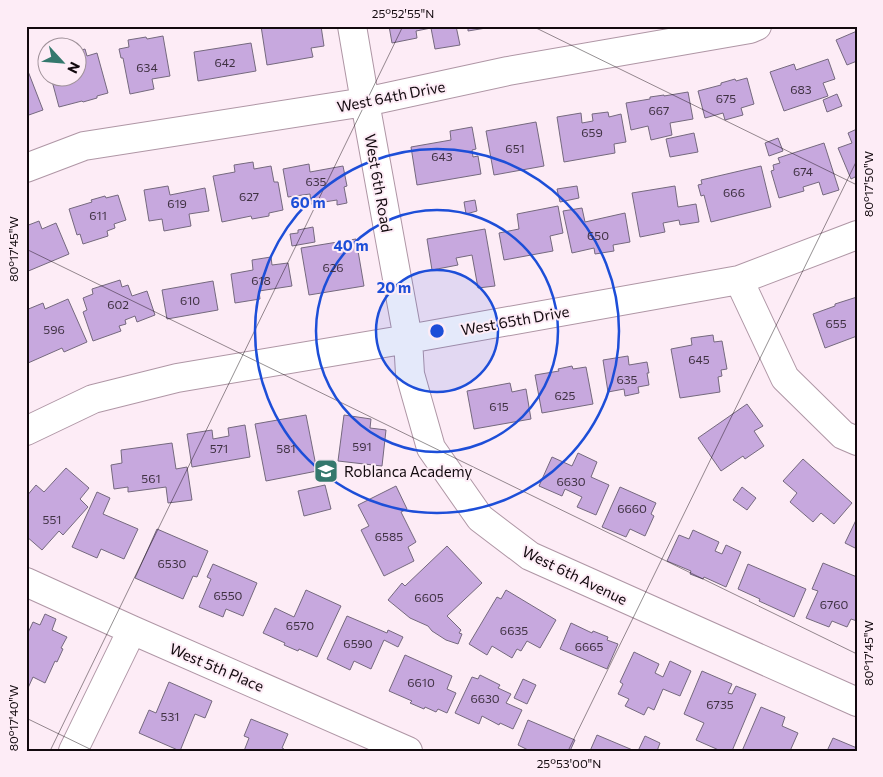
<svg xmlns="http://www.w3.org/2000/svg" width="883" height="777" viewBox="0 0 883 777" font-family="Commissioner,sans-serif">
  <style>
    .building { fill: #c7a8de; stroke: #75697e }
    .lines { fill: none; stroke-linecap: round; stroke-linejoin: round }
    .minor-casing { stroke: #af96a5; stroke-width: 30 }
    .minor { stroke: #fff; stroke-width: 28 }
    .ticks { fill: none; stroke: #12090e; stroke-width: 1; stroke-opacity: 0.45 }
    .ring { fill: none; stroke: #1d4ed8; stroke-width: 2.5 }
    .labels { text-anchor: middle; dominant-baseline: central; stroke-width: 4; stroke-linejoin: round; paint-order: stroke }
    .number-label { font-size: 12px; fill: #3f3142 }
    .street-label { font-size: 15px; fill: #12090e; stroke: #fdecf6 }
    .poi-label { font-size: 15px; fill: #12090e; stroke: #fdecf6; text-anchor: start }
    .centre { fill: #1d4ed8; stroke: #fdecf6; stroke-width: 2.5 }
    .ring-label { font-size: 15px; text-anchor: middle; font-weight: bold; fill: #1d4ed8; stroke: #fdecf6; stroke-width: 4; stroke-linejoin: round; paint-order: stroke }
    .neatline { fill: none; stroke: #12090e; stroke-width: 2 }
    .ticks-label { font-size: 12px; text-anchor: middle; fill: #12090e }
  </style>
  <rect width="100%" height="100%" fill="#fdecf6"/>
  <path class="building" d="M261,26H321L324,46L311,48L313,57L267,65Z
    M389,26H456L460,45L435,49L431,28L416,31L417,38L392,43Z
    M468,26H498L468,31Z
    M857,31V61L847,65L836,40Z
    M163,36L170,76L152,79L154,89L130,94L123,58H121L119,49L129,47L128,40L146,37L147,39Z
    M251,43L256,71L198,81L194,52Z
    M85,49L87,56L97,53L108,93L97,96V98L83,102L82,101L59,107L52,81L57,80L56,78H78V51Z
    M828,59L835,79L823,83L828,96L784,111L770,72L794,64L796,70Z
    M26,66L43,110L26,116Z
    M747,78L754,104L741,108L743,115L725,120L723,113L705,118L698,91L721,85V83L735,79L736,81Z
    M688,92L693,119L670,123L672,135L651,140L648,126L631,130L626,103L650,99V97L664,95V96Z
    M837,94L842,106L827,112L823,100Z
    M608,112L609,117L621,114L626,142L614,144L615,153L564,162L557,117L581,113L582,123L593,121L592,114Z
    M536,122L544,166L494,175L486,131Z
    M472,127L476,149L472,150L473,157L478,156L481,174L417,185L411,147L451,140L450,131Z
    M857,129V176L851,179L838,148L852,143L848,133Z
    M694,133L698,152L670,157L666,139Z
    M778,138L783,151L769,156L765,143Z
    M824,143L839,190L823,195L819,182L803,187L804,191L779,198L771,171L774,170L773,165L780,163L778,158Z
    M253,162L254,169L271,166L274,182H278L283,210L269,213V216L252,219L251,216L222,222L213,176L235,172L234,165Z
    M309,164L310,172L343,166L347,186L344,187L347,203L337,205V200L311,204L310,194L288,197L283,169Z
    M761,166L771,207L711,222L704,195L701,196L698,185L702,184L701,180Z
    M168,186L170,195L205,188L209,211L189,214L191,226L164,231L162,219L149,221L144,190Z
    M577,186L579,198L560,202L557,189Z
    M675,186L678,207L696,204L699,222L680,225L679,220L663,223L665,232L640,237L632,193Z
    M118,195L126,220L114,224L115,228L107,231L108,236L83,244L80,234L77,235L69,209L92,202L91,200L105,196L106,198Z
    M475,200L477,211L466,214L464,202Z
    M558,206L563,233L550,236L553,251L504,260L499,233L519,229L517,214Z
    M582,208L585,222L625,213L630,242L613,245L614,251L595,254L594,248L572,253L563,211Z
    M39,221L42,229L56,223L69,254L26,272V226Z
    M313,227L315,242L292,246L290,234L298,233V230Z
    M485,229L495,286L478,288L472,255L456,258L458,265L432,270L427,239Z
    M356,239L364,286L309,295L301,248Z
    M271,257L272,265L288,263L292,286L259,291L260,299L235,303L231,274L253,270L252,260Z
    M120,280L122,287L128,285L132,296L147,291L155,315L137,322L135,316L125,320L126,324L119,326L121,331L93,341L83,312L87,310L83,298L93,294L92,289Z
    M213,281L218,310L167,319L162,290Z
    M857,297V336L825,348L813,314L835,306V304Z
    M68,299L87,342L64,352L62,348L28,363L26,359V310L43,303L45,309Z
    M713,335L714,342L722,341L727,369L721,370L722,376L718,377L720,392L680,398L671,349L692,345L691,338Z
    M628,356L629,365L647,362L649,373H647L649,385L638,387L639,393L625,396L624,389L608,392L603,360Z
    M572,366L573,369L586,367L593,404L542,413L535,375L559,371L558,369Z
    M510,383L512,392L526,389L531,419L474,429L467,391Z
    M747,404L763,426L754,431L764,446L745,459L743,456L721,471L698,438Z
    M306,415L317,471L266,481L255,424Z
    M344,415L371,419L370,428L386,430L382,466L338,461Z
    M245,425L250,457L192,467L187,434L212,430L213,439L229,436L228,428Z
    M172,443L176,469L187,467L192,500L168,503L166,487L128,492V487L114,489L111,465L122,463L121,450Z
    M578,453L597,462L591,477L609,485L596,515L577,507L582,497L565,489L562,496L539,486L552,457L572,466Z
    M803,459L852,503L834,524L821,513L813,522L790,502L797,493L783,481Z
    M66,468L89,488L80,499L88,507L63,535L59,531L42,550L26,536V497L36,485L44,492Z
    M325,485L331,509L304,516L298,491Z
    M396,486L407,509L401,512L416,542L408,547L414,561L384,576L361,530L369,526L358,505Z
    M620,487L656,503L651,514L654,516L645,536L630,529L626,537L602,527Z
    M742,487L756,498L747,510L733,500Z
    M97,492L110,498L103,514L138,529L124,559L101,549L97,558L72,547Z
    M857,518V549L845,543Z
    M157,529L208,551L197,577L193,576L183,599L135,578Z
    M693,530L719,542L715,551L722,554L726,545L741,552L726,587L704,577L703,579L690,574L691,571L667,561L679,535L689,539Z
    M447,546L482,583L447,616L461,630L459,633L462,634L458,644L446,640L432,631L428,626L410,618L388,600L402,583L405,586Z
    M823,563L857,577V621L851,619L847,627L832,621L829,627L806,618L818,591L812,589Z
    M213,564L257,583L243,616L226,609L223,617L199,607L211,579L207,577Z
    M748,564L806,589L794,617L759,601L760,599L738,589Z
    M306,590L341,606L317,657L299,649L298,651L284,645L285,643L263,633L275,608L294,617Z
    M506,590L556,620L540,648L527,641L521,651L517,649L512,658L492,646L487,655L469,644L497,597L501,599Z
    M45,614L56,619L52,630L67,637L61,648L63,649L57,662L55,661L45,683L33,677L28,688L26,687V637L33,622L40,625Z
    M347,616L387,633L388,630L403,637L398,647L384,640L371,669L354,661L350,670L327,659Z
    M571,623L592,633L593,631L608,637L607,640L618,644L607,669L560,649Z
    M634,652L659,664L655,673L663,677L670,661L691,671L680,696L663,689L654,710L648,707L644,715L625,706L629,699L618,694L623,684L620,682Z
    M405,655L452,676L447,689L456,693L447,713L438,709L436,712L425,707L424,709L410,703L412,701L389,691Z
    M702,671L732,684L728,693L732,694L736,686L756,694L732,751H721L696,740L704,723L684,714Z
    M480,675L500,685L498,688L511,694L506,703L522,710L513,729L500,723L499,725L482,716L479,724L455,713L472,677L478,679Z
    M523,679L536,685L527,704L514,698Z
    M169,682L212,701L205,718L195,714L180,751L139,733L149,710L156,713Z
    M761,707L785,717L782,726L798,733L790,751H742Z
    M251,719L288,734L282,748L284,749L283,751H244L249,738L244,736Z
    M528,720L575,740L570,751H530L518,745Z
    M597,735L635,751H590Z
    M645,736L660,743L657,751H638Z
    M833,738L857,748V751H827Z"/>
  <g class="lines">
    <g class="minor-casing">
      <path id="minor" d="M352,26L365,102L408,339L410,374L431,448L480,518L530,556L857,702
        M26,168L84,146L365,102L508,71L750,29L757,26
        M739,280L785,378L843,435L857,441
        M26,431L93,399L177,378L408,339L739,280L857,235
        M26,582L132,630L408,751
        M73,751L132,630"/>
    </g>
    <use href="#minor" class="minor"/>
  </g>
  <path class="ticks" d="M532,26L857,185M26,249L857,654M26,718L94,751M50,751L403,26M568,751L857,160"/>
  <circle cx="437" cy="331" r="61" fill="#1d4ed8" fill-opacity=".12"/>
  <g class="ring">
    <circle cx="437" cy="331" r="61"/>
    <circle cx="437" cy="331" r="121"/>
    <circle cx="437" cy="331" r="182"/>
  </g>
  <defs>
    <g id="school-square" transform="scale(1.25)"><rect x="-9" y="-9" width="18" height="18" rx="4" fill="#34786d" stroke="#fdecf6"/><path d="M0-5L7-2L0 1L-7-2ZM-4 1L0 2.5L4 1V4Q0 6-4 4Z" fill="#fff"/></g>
  </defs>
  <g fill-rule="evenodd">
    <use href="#school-square" x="326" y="471"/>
  </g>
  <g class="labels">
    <g class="number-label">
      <text x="225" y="62">642</text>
      <text x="147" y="67">634</text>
      <text x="801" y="89">683</text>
      <text x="726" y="98">675</text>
      <text x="659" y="110">667</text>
      <text x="592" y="132">659</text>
      <text x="515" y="148">651</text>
      <text x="442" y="156">643</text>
      <text x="803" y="171">674</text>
      <text x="316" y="181">635</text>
      <text x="734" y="192">666</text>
      <text x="249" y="196">627</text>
      <text x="177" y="203">619</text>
      <text x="98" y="215">611</text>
      <text x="598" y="235">650</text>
      <text x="333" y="267">626</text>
      <text x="261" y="280">618</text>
      <text x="190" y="300">610</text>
      <text x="118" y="304">602</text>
      <text x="836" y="323">655</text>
      <text x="54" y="329">596</text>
      <text x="699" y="359">645</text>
      <text x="627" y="379">635</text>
      <text x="565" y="395">625</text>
      <text x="499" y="406">615</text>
      <text x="362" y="446">591</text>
      <text x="219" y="448">571</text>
      <text x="286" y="448">581</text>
      <text x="151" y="478">561</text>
      <text x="571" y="481">6630</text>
      <text x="632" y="508">6660</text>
      <text x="52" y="519">551</text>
      <text x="389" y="536">6585</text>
      <text x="172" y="563">6530</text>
      <text x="228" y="595">6550</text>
      <text x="429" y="597">6605</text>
      <text x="834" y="604">6760</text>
      <text x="300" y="625">6570</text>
      <text x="514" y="630">6635</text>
      <text x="358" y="643">6590</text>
      <text x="589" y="646">6665</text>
      <text x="421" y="682">6610</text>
      <text x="485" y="698">6630</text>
      <text x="720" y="704">6735</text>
      <text x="170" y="716">531</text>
    </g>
    <g class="street-label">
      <text transform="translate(391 96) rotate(-11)">West 64th Drive</text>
      <text transform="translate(379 183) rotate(80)">West 6th Road</text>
      <text transform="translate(515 320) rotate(-10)">West 65th Drive</text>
      <text transform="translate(575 575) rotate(26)">West 6th Avenue</text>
      <text transform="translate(217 667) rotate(23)">West 5th Place</text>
    </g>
    <g class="poi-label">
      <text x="344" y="471">Roblanca Academy</text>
    </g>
  </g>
  <circle cx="437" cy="331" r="8" class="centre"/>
  <g class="ring-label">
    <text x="308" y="208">60 m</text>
    <text x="351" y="251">40 m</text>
    <text x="394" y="293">20 m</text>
  </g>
  <rect width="883" height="777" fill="none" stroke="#fdecf6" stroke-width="55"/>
  <g transform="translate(62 62) rotate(116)"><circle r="24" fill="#fdecf6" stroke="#9f9199"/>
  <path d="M0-4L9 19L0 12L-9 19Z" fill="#34786d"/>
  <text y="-8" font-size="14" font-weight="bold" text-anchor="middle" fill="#12090e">N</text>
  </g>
  <rect x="28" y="28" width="828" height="722" class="neatline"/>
  <g class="ticks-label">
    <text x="403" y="18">25°52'55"N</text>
    <text transform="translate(869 184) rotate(-90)" y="4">80°17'50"W</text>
    <text transform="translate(14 249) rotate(-90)" y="4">80°17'45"W</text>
    <text transform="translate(869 653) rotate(-90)" y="4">80°17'45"W</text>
    <text transform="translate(14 718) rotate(-90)" y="4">80°17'40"W</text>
    <text x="569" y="768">25°53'00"N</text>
  </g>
</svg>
